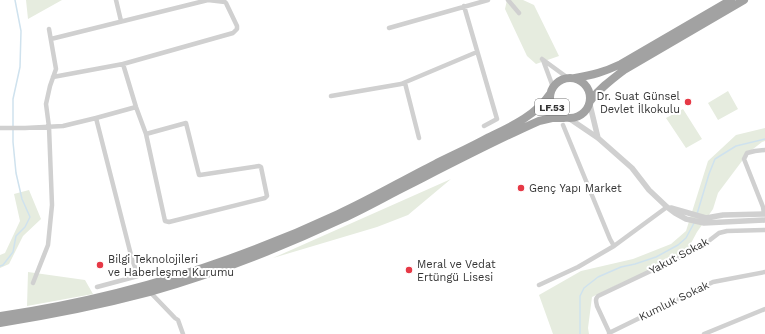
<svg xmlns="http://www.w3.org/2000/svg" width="765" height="334" viewBox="0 0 765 334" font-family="'Work Sans',sans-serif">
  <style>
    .green { fill: #e6ecdf }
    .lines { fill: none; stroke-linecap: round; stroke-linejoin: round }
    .stream { stroke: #cfe2ee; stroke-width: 1.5 }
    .minor { stroke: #d0d0d0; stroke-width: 4.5 }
    .tertiary { stroke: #d0d0d0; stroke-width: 5.5 }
    .trunk { stroke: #a2a2a2; stroke-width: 8 }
    .poi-dot { fill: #e63946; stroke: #fff; stroke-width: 1.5 }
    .labels { text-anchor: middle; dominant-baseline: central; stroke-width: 4; stroke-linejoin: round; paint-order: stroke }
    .shield { fill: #fff; stroke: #707070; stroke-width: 1 }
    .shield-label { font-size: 10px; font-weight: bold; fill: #333 }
    .poi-label { font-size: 11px; fill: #333; stroke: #fff; text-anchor: start }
    .street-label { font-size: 11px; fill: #333; stroke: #fff }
  </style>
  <rect width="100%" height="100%" fill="#fff"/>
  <path class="green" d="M26,0H62L28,19Z
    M507,0H523L534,5L559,56L536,64L527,56L505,9Z
    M728,91L738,109L718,120L708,103Z
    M683,109L702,139L686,148L666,118Z
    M765,128V141L762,142L748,153L718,193L713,209L697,232L683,258L659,269L621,283L592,297L588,328L589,334H553L539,295L581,271L633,259L671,244L686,231L708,161L736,135Z
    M451,179L408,215L377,227L273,258Z
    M29,190L41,219L23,236L9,264L0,268V255L5,253L20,221L14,194Z
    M28,272L85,280L93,294L27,306Z"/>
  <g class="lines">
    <path class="stream" d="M697,214L709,174L715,159L736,146L765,139
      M0,266L3,265L13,252L16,236L25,227L30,217L22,199L16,173L13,142V99L20,67L21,31L15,0
      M580,334V296L584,288L598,277L621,267L635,264L656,257L678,245L686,238L694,223"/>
    <path class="minor" d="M116,0L121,21
      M508,0L519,13
      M464,6L497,119L484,126
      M389,28L488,0
      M51,39L208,0L225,2L226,3L237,26V29L233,33L123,64L53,77
      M542,59L568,78
      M543,60L553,87
      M123,64L136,107L146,134L165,221L169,222L265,198L267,196L261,167L259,166L200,175H199L186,123L146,134
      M405,83L419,138
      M331,96L401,84L477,52
      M96,118L136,107
      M563,125L610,239L614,246
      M0,128H25L63,126L96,118L132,259L138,276L97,287
      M764,214L763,207L744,159L747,153L755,151L765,150
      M33,283L48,245L52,205L49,127L46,104L50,86L56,69L49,29
      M539,285L578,267L614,246L667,207
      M150,292L175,318L178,320L183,334
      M609,333L713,282L765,272
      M610,334L597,306C596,301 595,299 598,296L695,250L706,243L719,233L727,231L765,230
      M704,334L765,309"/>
    <path class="tertiary" d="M590,105L598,138
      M570,119L598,138L632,168L649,190L667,207L675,213L686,219L704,223L765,220
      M671,208L706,218L723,215L765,214"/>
    <path class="trunk" d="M550 98a20 20 0 1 1 40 0a20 20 0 1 1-40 0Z
      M575,78C593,75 604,72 621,64L731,0
      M591,100C600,88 611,80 624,70L744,0
      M0,316C117,299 231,264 338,214C371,199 403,180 435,164C453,155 471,147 489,137C512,126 535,116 550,94
      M0,323C51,315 101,305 150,292C216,273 280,248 342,219C364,209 385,197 407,186C450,164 494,141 539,121L552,118H564"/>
  </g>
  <g class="poi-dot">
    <circle cx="688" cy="102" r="4"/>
    <circle cx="521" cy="188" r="4"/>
    <circle cx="100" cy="265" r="4"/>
    <circle cx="409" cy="270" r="4"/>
  </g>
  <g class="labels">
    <rect class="shield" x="535" y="99" width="34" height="16" rx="3"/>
    <g class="shield-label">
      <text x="552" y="107">LF.53</text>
    </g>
    <g class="poi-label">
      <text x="680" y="96" text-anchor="end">Dr. Suat Günsel<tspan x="680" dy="13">Devlet İlkokulu</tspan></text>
      <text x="529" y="188">Genç Yapı Market</text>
      <text x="108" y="259">Bilgi Teknolojileri<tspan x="108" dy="13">ve Haberleşme Kurumu</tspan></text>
      <text x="417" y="264">Meral ve Vedat<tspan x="417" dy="13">Ertüngü Lisesi</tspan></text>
    </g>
    <g class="street-label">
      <text transform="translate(679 256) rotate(-28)">Yakut Sokak</text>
      <text transform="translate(674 301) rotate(-26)">Kumluk Sokak</text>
    </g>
  </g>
</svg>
